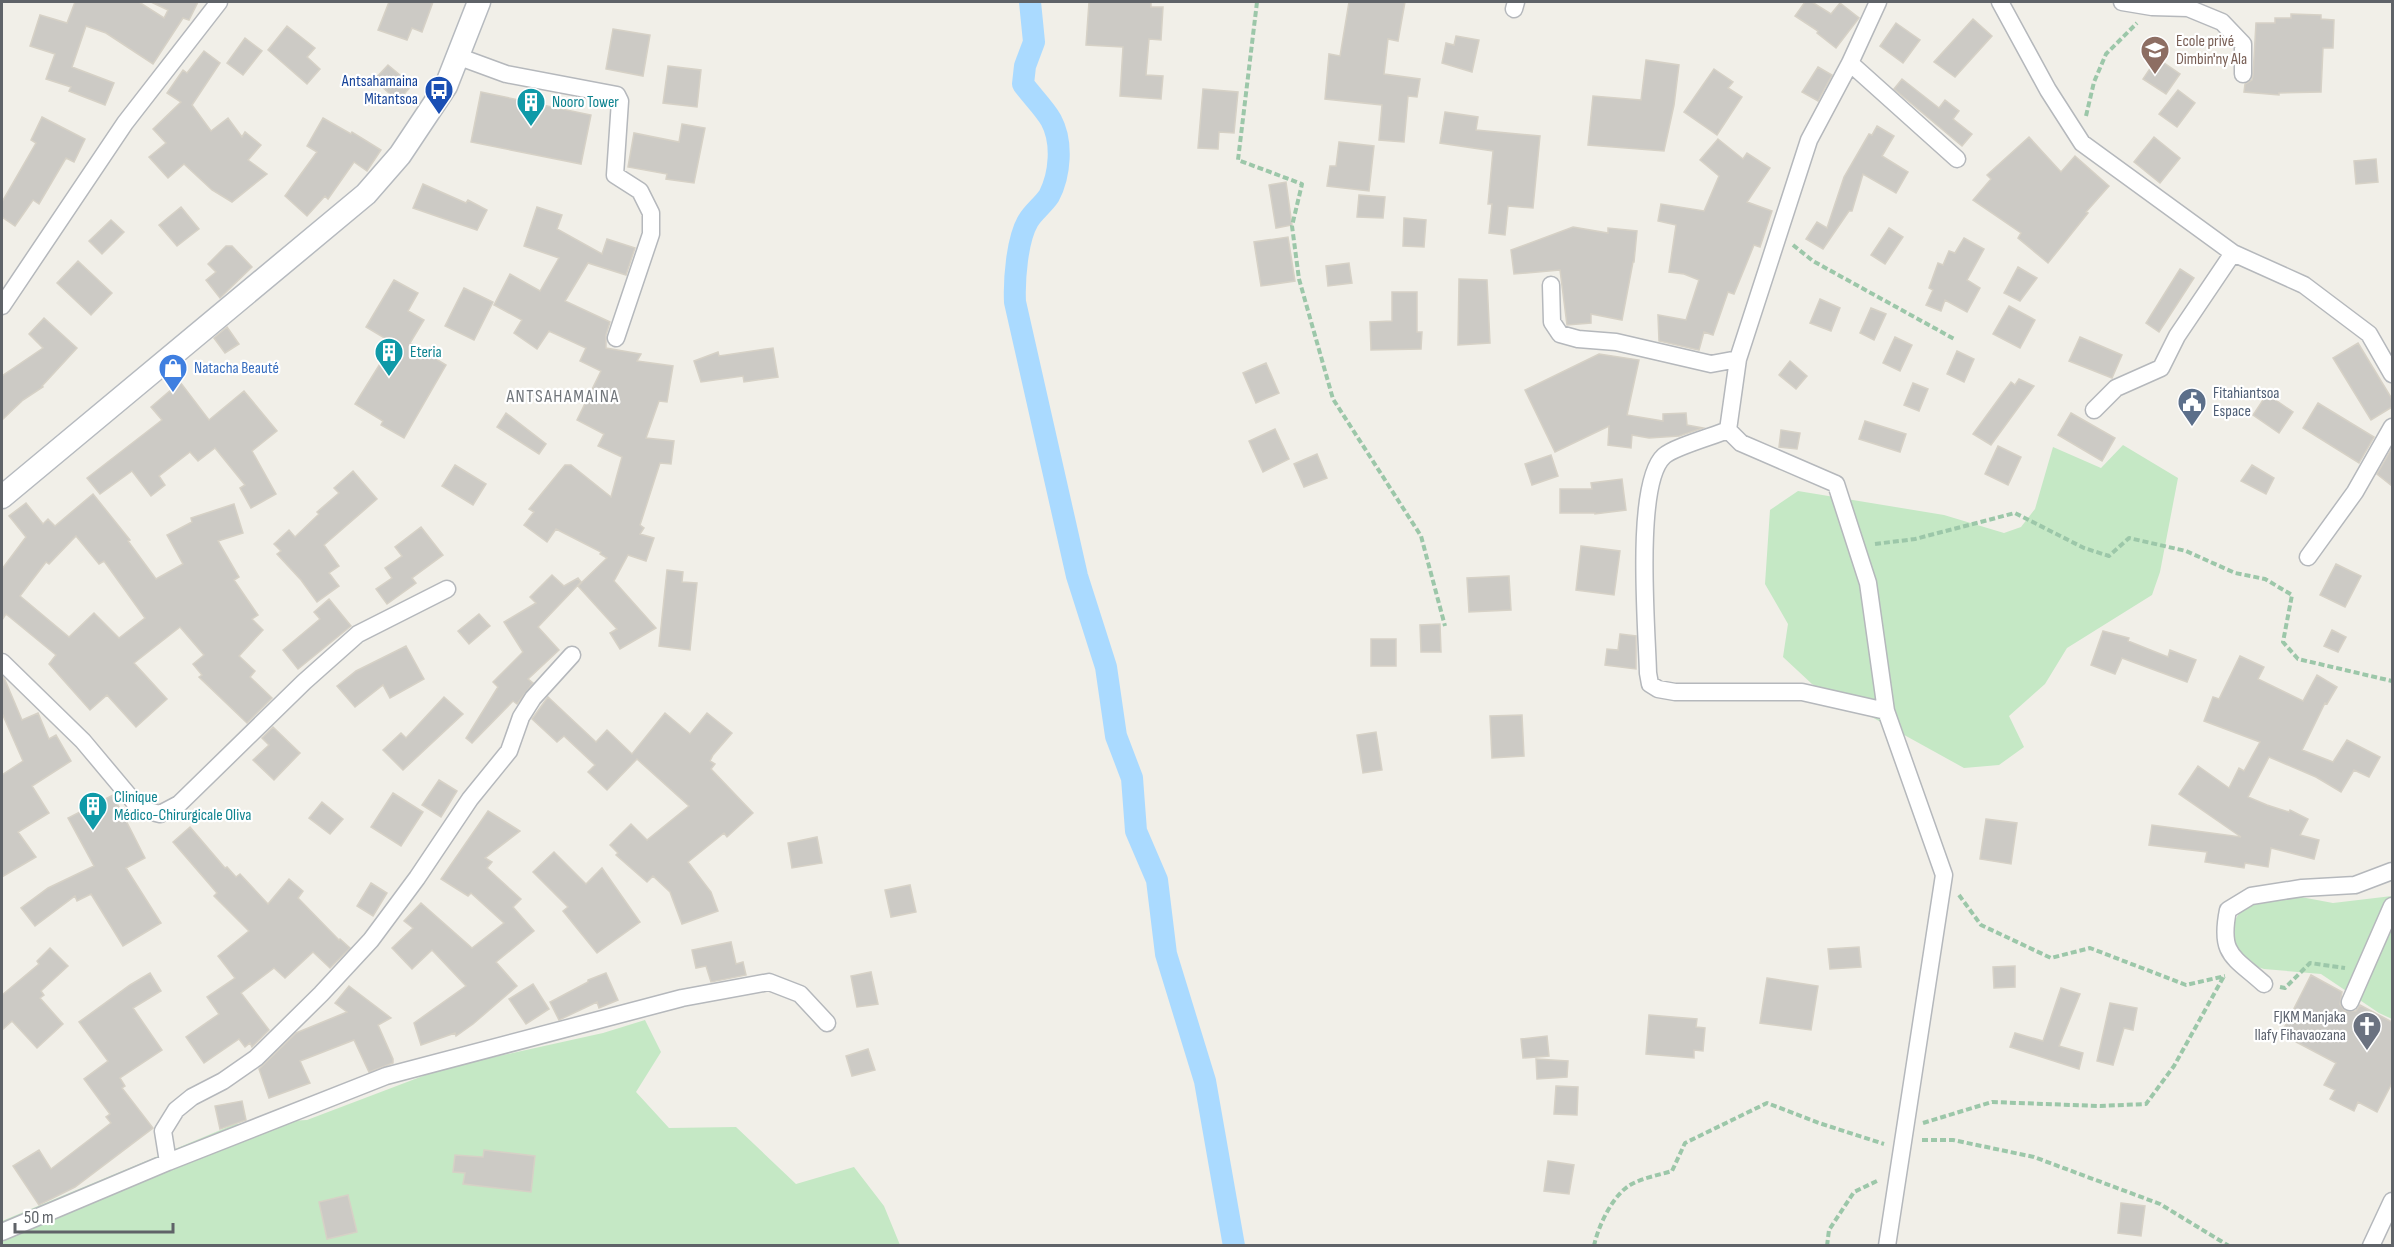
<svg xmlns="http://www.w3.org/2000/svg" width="2394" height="1247" viewBox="0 0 2394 1247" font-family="'Sofia Sans Condensed',sans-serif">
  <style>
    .green { fill: #c5e8c5 }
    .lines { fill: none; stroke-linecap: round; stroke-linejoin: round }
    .canal { stroke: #aadaff; stroke-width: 22 }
    .building { fill: #cccac5; stroke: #d6d1c6; stroke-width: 1.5; fill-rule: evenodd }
    .minor-casing { stroke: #b5b8bc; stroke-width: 19 }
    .secondary-casing { stroke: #b6babf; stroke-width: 25 }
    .path { stroke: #9cc7a9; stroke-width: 4; stroke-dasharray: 6 3; stroke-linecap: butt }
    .minor { stroke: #fff; stroke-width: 16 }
    .secondary { stroke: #fff; stroke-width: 22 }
    .labels { text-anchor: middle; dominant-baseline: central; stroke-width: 4.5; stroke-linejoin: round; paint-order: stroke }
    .education-label { font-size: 16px; fill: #785e54; stroke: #fff; text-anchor: start }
    .transit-label { font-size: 16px; fill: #164399; stroke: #fff; text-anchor: end }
    .culture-label { font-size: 16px; fill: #0d838f; stroke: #fff; text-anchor: start }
    .shop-label { font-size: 16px; fill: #366cbe; stroke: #fff; text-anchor: start }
    .service-label { font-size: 16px; fill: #4e5e75; stroke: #fff; text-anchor: start }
    .worship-label { font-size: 16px; fill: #5b616d; stroke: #fff; text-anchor: end }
    .neighbourhood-label { font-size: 18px; letter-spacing: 1.5px; fill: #70757a; stroke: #fff }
  </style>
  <rect width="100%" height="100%" fill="#f1efe8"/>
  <path class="green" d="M2123,445L2178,478L2160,572L2152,595L2067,648L2045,684L2009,716L2024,747L1999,765L1964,768L1812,684L1783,657L1788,624L1765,584L1770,510L1798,491L1944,515L2004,533L2021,527L2035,509L2053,447L2101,468Z
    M2285,894L2333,903L2392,896V1019L2379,1013L2321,974L2264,969L2239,961L2229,933C2245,898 2248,900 2285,894Z
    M645,1020L661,1052L636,1092L669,1128L736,1127L796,1184L854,1167L884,1206L900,1245L2,1246V1221L235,1124L307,1120L444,1068L603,1033Z"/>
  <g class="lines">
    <path class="canal" d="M1030,2L1034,42L1025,66L1023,84C1031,95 1045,109 1051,120C1063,142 1060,175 1049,196C1043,205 1033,212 1028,221C1017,240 1014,280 1015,302L1077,576L1106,667L1116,736L1132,778L1136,831L1157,880L1166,954L1205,1081L1234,1246"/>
  </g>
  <path class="building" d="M75,2H139L164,18L168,10L151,2H198L189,20L183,18L153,64L106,33L86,26L72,67L114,83L105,105L69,91L71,87L46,79L55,54L30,46L40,15L67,23Z
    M389,2H433L422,32L412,28L407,40L378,30Z
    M1089,2H1151V7H1163L1161,40L1149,39L1146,75L1163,76L1161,99L1120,96L1123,47L1086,45Z
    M1349,2H1405L1398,41L1388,39L1384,74L1420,79L1417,97L1408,96L1404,142L1379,140L1382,105L1325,99L1329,54L1340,56Z
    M1805,2H1812L1831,14L1840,3L1859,18L1836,48L1817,33L1818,31L1795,16Z
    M2291,14L2321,15V19L2334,20L2333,48H2323L2321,92L2279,93V95L2244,92L2245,84L2252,80L2253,75L2256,23H2275V18H2291Z
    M1973,19L1992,36L1955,77L1934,62Z
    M1896,23L1920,40L1903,63L1880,46Z
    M287,26L315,48L307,57L320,69L307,84L268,50Z
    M613,29L650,35L643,76L606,69Z
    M1456,36L1479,40L1472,72L1442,63L1446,43L1454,45Z
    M245,38L262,51L243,75L227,63Z
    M204,51L220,63L192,105L211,131L228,118L242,137L245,132L261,145L248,160L267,174L232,202L212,190L184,164L168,178L149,157L166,143L153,129L181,102L167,93L183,70L187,73Z
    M2157,58L2180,74L2166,94L2143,79Z
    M1646,60L1679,65L1674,105L1664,151L1588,145L1593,96L1641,100Z
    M388,65L412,85L398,101L374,80Z
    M668,66L701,70L697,107L663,103Z
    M1818,67L1832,75L1818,101L1802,92Z
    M1714,69L1733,82L1728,88L1742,97L1717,135L1684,112Z
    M1902,79L1939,108L1945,100L1959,111L1953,119L1972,134L1962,146L1894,89Z
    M1203,89L1238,92L1234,133L1219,132L1218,149L1198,148Z
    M2178,90L2195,103L2177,127L2159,114Z
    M481,92L591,115L581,164L471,142Z
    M1445,112L1478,117L1476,130L1540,136L1533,208L1508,206L1505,235L1489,233L1492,204H1488L1493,151L1440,143Z
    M42,117L85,139L74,162L66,158L39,204L33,200L15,226L2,217V202L36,143L31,140Z
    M323,118L351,134L352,132L381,150L367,171L354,162L328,199L325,196L307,216L285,196L317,152L307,146Z
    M682,124L705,128L694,183L666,179L667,174L628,167L634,133L679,142Z
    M1877,126L1894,136L1882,156L1908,172L1896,193L1863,174L1852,211H1849L1823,249L1806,239L1817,222L1827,228L1844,177L1869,134L1872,135Z
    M2029,137L2061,172L2075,156L2109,186L2086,212L2088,213L2048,263L2018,238L2021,233L1973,200L1991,179L1987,175Z
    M2154,137L2180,158L2160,183L2134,162Z
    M1718,139L1743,159L1747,153L1770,168L1747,202L1772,211L1760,247L1754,245L1734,294L1728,292L1713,335L1704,332L1699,350L1659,341L1658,315L1686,320L1699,280L1684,274L1669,272L1676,225L1658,221L1661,204L1704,211L1719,176L1700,160Z
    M1339,142L1374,146L1369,191L1327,186L1330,166H1336Z
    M2376,159L2378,182L2356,184L2354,161Z
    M1286,182L1292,225L1276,228L1269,185Z
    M423,184L466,203L468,200L487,210L477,230L413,208Z
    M1359,195L1385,197L1383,218L1357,217Z
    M181,207L199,229L177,246L159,225Z
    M537,207L562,215L557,229L602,254L607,239L635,248L626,275L588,263L565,301L610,322L606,335V348L641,354L637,361L673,366L667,402L659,401L646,438L674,441L671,464L660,463L640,525L644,528L640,534L654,538L646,561L628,555L614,581L656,628L620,649L610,633L617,629L578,586L607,558L600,554L601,552L556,529L547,542L524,525L534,512L529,509L565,465H571L611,497L622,457L598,446L604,434L577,420L601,371L580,361L586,348L549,331L537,349L514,333L522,320L494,305L510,274L540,291L559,258L524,246Z
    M1404,218L1426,220L1424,247L1403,246Z
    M111,220L124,232L102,254L89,241Z
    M1573,227L1608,233V228L1637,231L1634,262H1633L1622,320L1591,314V323L1567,325L1560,270L1514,274L1511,250Z
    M1889,228L1903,237L1885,264L1871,255Z
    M1288,237L1295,281L1261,286L1254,242Z
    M1964,238L1984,249L1967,280L1980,288L1967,312L1945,300L1941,311L1926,305L1933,290L1929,288L1938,263L1943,265L1949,251L1955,253Z
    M226,246H232L252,267L220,298L206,280L216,272L208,264Z
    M78,261L112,293L91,315L57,283Z
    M1349,263L1352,283L1328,286L1326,266Z
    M2018,267L2037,278L2020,301L2004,293Z
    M2180,269L2194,278L2159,332L2146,323Z
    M1459,279L1487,280L1490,343L1458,345Z
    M394,280L418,293L408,311L424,320L410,343L446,365L404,438L381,425L383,421L355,404L393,343L366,327Z
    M464,288L493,302L474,340L445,326Z
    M1392,292H1417V332H1422L1421,349L1371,350L1370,322L1392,321Z
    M1820,299L1840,308L1831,331L1810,323Z
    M2009,306L2035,320L2020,348L1993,334Z
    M1871,308L1886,314L1874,340L1860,333Z
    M44,318L77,348L42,386L43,387L23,400L2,420V376L43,348L29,334Z
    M227,327L239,344L225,353L214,338Z
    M1895,337L1912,345L1900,371L1883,363Z
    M2080,337L2122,355L2112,378L2069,361Z
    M2358,343L2392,399V407L2371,420L2333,358Z
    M773,348L778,377L744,382L743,376L701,382L694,361L718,352L719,356Z
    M1957,351L1974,359L1964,382L1947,374Z
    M1599,354L1639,360L1627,415L1663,421V414L1686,413L1687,425L1703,428L1679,436L1649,438L1632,435L1631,448L1608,445L1609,426L1555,452L1525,390Z
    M1790,361L1807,376L1796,389L1779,375Z
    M1266,363L1279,393L1256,403L1243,373Z
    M2019,379L2034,386L1991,445L1973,434L2011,382L2015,385Z
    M180,382L209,420L244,391L277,431L252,451L276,494L251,508L240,488L245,485L215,448L198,461L190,452L159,476L165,485L151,496L132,471L100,494L87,478L162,420L151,407Z
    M1913,383L1928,389L1919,411L1904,405Z
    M2267,394L2293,412L2279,433L2253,415Z
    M2318,403L2374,437L2359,463L2303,428Z
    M506,413L546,444L539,454L497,427Z
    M2071,413L2115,438L2102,461L2058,435Z
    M1865,421L1906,434L1900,452L1859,439Z
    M1275,429L1289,459L1263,472L1249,441Z
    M1781,430L1800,433L1797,449L1779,447Z
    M1998,446L2021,457L2008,485L1985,474Z
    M2392,448V486L2377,474Z
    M1317,454L1327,478L1304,487L1294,464Z
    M1551,455L1558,476L1532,485L1525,464Z
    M455,465L486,484L473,505L442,486Z
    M2252,465L2274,478L2266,494L2241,481Z
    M353,471L377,499L324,545L339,566L329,573L339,586L317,602L301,580L277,554L281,551L274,544L289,530L295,537L319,514L317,512L339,493L334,488Z
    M1622,479L1626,510L1595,514V513H1560V489H1592L1591,483Z
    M93,494L130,540L128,541L156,579L183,564L167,535L192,522L191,518L234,504L243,533L218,541L239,577L234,580L258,615L252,619L263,630L239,656L255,671L250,677L272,698L247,723L199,677L202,675L193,664L204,655L180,627L134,663L167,699L136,727L107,695L90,710L49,664L56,655L6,614L2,620V569L26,537L9,516L26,503L43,524L48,519L55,526ZM76,536L99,564L104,561L145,618L119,638L94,613L69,637L20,596L46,562L49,564Z
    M421,527L443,555L412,578L416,583L387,604L376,589L392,578L385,568L402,556L395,547Z
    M1581,546L1620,551L1614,595L1576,590Z
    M2336,564L2361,576L2345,607L2320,595Z
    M667,570L683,572L682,582L697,583L690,650L659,646Z
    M552,575L564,586L578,578L581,582L538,627L559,650L528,679L533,683L517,704L513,701L472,743L466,738L498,687L493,682L523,652L504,622L536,603L530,597Z
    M1509,576L1511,610L1469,612L1467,578Z
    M329,599L351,626L298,669L283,650L320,619L314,612Z
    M479,614L490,626L469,644L458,631Z
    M1440,624L1441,652H1421L1420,625Z
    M2332,630L2346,637L2338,652L2324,646Z
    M2103,631L2129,638L2128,641L2168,657L2170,650L2196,660L2187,682L2122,658L2115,674L2091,665Z
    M1620,634L1636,636V669L1605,665L1607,649L1618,650Z
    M1371,639H1396V666H1371Z
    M406,646L424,679L390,698L383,685L355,707L337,686L356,671Z
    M2240,656L2264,667L2258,679L2303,701L2317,675L2337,687L2327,704L2325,703L2302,750L2333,762L2347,740L2380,757L2369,777L2354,770L2341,792L2316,777L2269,757L2248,797L2267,805L2289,812L2290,810L2308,819L2300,835L2319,840L2314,859L2271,848L2268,867L2245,863L2244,868L2205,862L2207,852L2149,845L2152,825L2241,837L2179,794L2198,766L2229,788L2239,768L2244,771L2260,742L2204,721L2213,697L2219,699Z
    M2,676L5,680L22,720L38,713L49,739L56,735L71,761L32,786L49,813L18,832L36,857L2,877V775L23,761L2,713Z
    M444,697L463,714L403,770L383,750L401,733L406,738Z
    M548,697L596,742L607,730L632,754L665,713L690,734L707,713L732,733L713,755L710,761L715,764L711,769L753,813L727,837L724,833L688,862L711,892L718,911L682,924L670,892L653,876L647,882L616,855L618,853L610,845L631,824L647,840L689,806L637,759L607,790L588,772L595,765L564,736L557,742L532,719Z
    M1522,715L1524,756L1492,758L1490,716Z
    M273,727L300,753L274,780L253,760L269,745L262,738Z
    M1376,732L1382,770L1363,773L1357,735Z
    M439,780L457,791L441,817L422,805Z
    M393,793L423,812L401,846L371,827Z
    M113,795L145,858L126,868L161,923L123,946L91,894L77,901L75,896L35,926L21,908L48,888L94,866L68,818Z
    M322,802L343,819L330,834L309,818Z
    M488,811L520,831L485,858L492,862L487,868L521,899L513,907L534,931L496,962L517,986L473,1024L456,1036L455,1033L421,1045L414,1023L466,986L432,950L412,969L392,948L413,928L404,921L421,903L472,948L504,923L471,893L468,896L441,879Z
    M1986,819L2017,823L2011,864L1980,859Z
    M190,827L225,868L227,867L236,877L240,874L268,904L289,879L303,891L298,898L339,940L340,939L350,948L330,968L313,952L285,978L274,968L241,993L269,1030L252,1047L250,1043L245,1047L239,1039L204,1063L186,1037L219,1014L207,997L235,978L218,956L249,931L214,896L217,893L173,842Z
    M817,837L822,863L792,868L788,843Z
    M554,852L586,884L602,868L640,922L597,953L563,911L568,907L533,872Z
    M371,883L387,893L373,916L357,906Z
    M910,885L916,912L891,917L885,890Z
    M731,942L736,964L743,962L746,975L711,982L706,966L696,968L692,950Z
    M1859,947L1861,967L1830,969L1828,949Z
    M50,948L68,966L41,991L44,995L40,998L63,1024L37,1048L12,1021L2,1030V995L39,964L37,961Z
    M2015,966V987L1994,988L1993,967Z
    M871,972L878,1004L857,1007L851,976Z
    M150,973L161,991L133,1008L162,1050L120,1078L125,1086L122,1088L153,1128L75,1187L39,1205L13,1166L39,1150L51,1169L111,1123L106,1117L110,1114L84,1079L108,1061L79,1022L130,985Z
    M606,973L618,1000L599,1008L597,1002L559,1020L550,1002L588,982V980Z
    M2311,975L2342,992L2340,1004L2345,1011H2356L2360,1005L2392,1022V1083L2377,1112L2358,1102L2354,1111L2330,1099L2335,1090L2324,1085L2336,1063L2281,1034Z
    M1767,978L1818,986L1811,1030L1760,1023Z
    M533,984L549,1009L526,1024L509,999Z
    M349,986L391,1018L378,1025L393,1059V1063L369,1072L354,1040L300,1061L310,1083L269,1098L259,1069L296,1033L347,1012L335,1003Z
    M2061,988L2080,994L2059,1046L2083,1053L2079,1069L2010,1047L2015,1033L2043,1041Z
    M2110,1003L2137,1008L2133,1030L2124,1028L2113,1065L2097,1061Z
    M1649,1015L1697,1019L1696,1027L1705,1028L1703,1051L1694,1050V1058L1646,1054Z
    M1547,1036L1549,1056L1523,1058L1521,1039Z
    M868,1049L875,1070L852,1076L846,1056Z
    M1536,1059L1568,1061L1567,1077L1537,1079Z
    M1556,1086L1578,1087L1577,1115L1554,1114Z
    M242,1101L246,1120L220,1129L215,1106Z
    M484,1150L535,1156L531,1192L463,1184L465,1173L453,1172L455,1155L483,1157Z
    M1548,1161L1574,1165L1569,1194L1544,1191Z
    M348,1195L357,1232L327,1239L319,1202Z
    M2121,1203L2145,1206L2141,1236L2118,1233Z"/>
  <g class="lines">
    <g class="minor-casing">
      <path id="minor" d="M2000,2L2048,90L2082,143L2233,253L2304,285L2369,334L2392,374
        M2122,2L2152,7L2188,8L2222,22L2243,44V74
        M1514,9L1516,2
        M457,56L506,74L617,95L620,101L615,175L640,191L651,213V234L616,338
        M1850,63L1957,159
        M1551,285L1552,322L1560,334L1578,339L1616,342L1711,364L1738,359L1809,140L1850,63L1878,2
        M2,306L125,123L219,2
        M1738,359L1728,430L1741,443L1836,484L1868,583L1886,711L1944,875L1887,1246
        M2094,410L2116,388L2161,368L2177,336L2233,253
        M1728,430C1714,436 1674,447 1664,456C1634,483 1647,630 1648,673L1650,684L1658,689L1675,692H1802L1886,711
        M2308,557L2355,492L2392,427
        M2,662L83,741L140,809L160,814L179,804L304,682L358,634L447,589
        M2264,984C2233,956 2219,955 2228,910L2251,896L2302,888L2355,885L2392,871
        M2350,1002L2392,906
        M168,1162L163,1131L176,1110L192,1097L223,1081L256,1058L321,994L371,940L417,878L470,799L509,751L521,717L533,698L572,655
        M2,1232L168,1162L386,1076L682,998L769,982L800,994L827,1023
        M2371,1246L2392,1201"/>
    </g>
    <g class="secondary-casing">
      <path id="secondary" d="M2,497L366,194L400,155L446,86L479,2"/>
    </g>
    <path class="path" d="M1257,2L1238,160L1302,184L1292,226L1299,279L1333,399L1421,536L1445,626
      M2086,116L2094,82L2106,54L2137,23
      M1793,245L1813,261L1956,340
      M1875,544L1915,539L2015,513L2084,548L2109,556L2129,538L2186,551L2235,573L2265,579L2292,595L2283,642L2298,659L2392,681
      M1959,895L1981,925L2051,958L2090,948L2186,985L2225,976
      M2280,987L2285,988L2310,963L2345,968
      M1923,1123L1992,1102L2100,1106L2146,1104L2174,1066L2224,976
      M1922,1140H1953L2034,1157L2160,1204L2229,1246
      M1594,1246C1598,1226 1613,1195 1630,1185C1642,1178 1659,1175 1672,1171L1685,1143L1767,1103L1819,1123L1884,1144
      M1827,1246L1829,1230L1854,1192L1879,1180"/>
    <use href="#minor" class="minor"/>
    <use href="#secondary" class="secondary"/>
  </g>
  <defs>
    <g id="school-pin" transform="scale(1.5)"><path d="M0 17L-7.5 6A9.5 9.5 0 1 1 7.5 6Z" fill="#8d6e63" stroke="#fff"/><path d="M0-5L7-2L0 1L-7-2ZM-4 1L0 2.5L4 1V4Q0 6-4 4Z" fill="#fff"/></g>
    <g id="bus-pin" transform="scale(1.5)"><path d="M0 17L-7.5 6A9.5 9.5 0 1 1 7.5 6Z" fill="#1a4fb4" stroke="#fff"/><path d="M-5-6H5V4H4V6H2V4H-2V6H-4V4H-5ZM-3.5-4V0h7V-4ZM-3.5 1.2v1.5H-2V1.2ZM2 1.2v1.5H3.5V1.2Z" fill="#fff"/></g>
    <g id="building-pin" transform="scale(1.5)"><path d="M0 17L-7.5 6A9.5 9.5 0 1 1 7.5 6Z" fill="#0f9aa8" stroke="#fff"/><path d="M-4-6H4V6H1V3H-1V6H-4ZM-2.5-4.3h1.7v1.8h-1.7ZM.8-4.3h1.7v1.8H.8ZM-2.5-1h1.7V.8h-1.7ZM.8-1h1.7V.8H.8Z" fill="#fff"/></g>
    <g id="shop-pin" transform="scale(1.5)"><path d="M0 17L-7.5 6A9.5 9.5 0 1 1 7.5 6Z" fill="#3f7fe0" stroke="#fff"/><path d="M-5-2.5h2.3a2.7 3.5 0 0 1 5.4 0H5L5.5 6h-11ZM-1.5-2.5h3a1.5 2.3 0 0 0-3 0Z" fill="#fff"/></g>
    <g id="civic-pin" transform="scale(1.5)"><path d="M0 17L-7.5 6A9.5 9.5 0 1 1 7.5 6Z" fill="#5c6f8a" stroke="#fff"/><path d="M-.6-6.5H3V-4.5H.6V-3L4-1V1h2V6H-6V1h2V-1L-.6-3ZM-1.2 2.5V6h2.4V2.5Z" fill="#fff"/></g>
    <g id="church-pin" transform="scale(1.5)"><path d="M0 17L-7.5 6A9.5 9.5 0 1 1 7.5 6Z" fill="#6b7280" stroke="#fff"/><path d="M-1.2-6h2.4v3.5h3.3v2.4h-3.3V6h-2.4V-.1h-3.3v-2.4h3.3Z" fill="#fff"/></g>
  </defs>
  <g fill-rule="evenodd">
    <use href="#school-pin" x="2155" y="50"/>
    <use href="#bus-pin" x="439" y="90"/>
    <use href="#building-pin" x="531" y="102"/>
    <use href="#building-pin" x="389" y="352"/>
    <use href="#shop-pin" x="173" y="368"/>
    <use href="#civic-pin" x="2192" y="402"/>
    <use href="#building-pin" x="93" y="806"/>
    <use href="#church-pin" x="2367" y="1026"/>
  </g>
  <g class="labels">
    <g class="education-label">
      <text x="2176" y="41">Ecole privé<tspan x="2176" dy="18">Dimbin'ny Ala</tspan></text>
    </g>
    <g class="transit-label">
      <text x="418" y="81">Antsahamaina<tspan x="418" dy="18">Mitantsoa</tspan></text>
    </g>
    <g class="culture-label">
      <text x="552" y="102">Nooro Tower</text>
      <text x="410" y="352">Eteria</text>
      <text x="114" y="797">Clinique<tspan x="114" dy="18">Médico-Chirurgicale Oliva</tspan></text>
    </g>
    <g class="shop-label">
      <text x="194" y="368">Natacha Beauté</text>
    </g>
    <g class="service-label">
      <text x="2213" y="393">Fitahiantsoa<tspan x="2213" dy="18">Espace</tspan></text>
    </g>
    <g class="worship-label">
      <text x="2346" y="1017">FJKM Manjaka<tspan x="2346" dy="18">Ilafy Fihavaozana</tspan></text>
    </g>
    <g class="neighbourhood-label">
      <text x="563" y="396">ANTSAHAMAINA</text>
    </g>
  </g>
  <rect width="2394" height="1247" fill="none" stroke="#5f6368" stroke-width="6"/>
  <path d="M15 1223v9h158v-9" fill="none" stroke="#5f6368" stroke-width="3"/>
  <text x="24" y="1223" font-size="18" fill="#5f6368" stroke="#ffffff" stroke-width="4.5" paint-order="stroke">50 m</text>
</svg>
